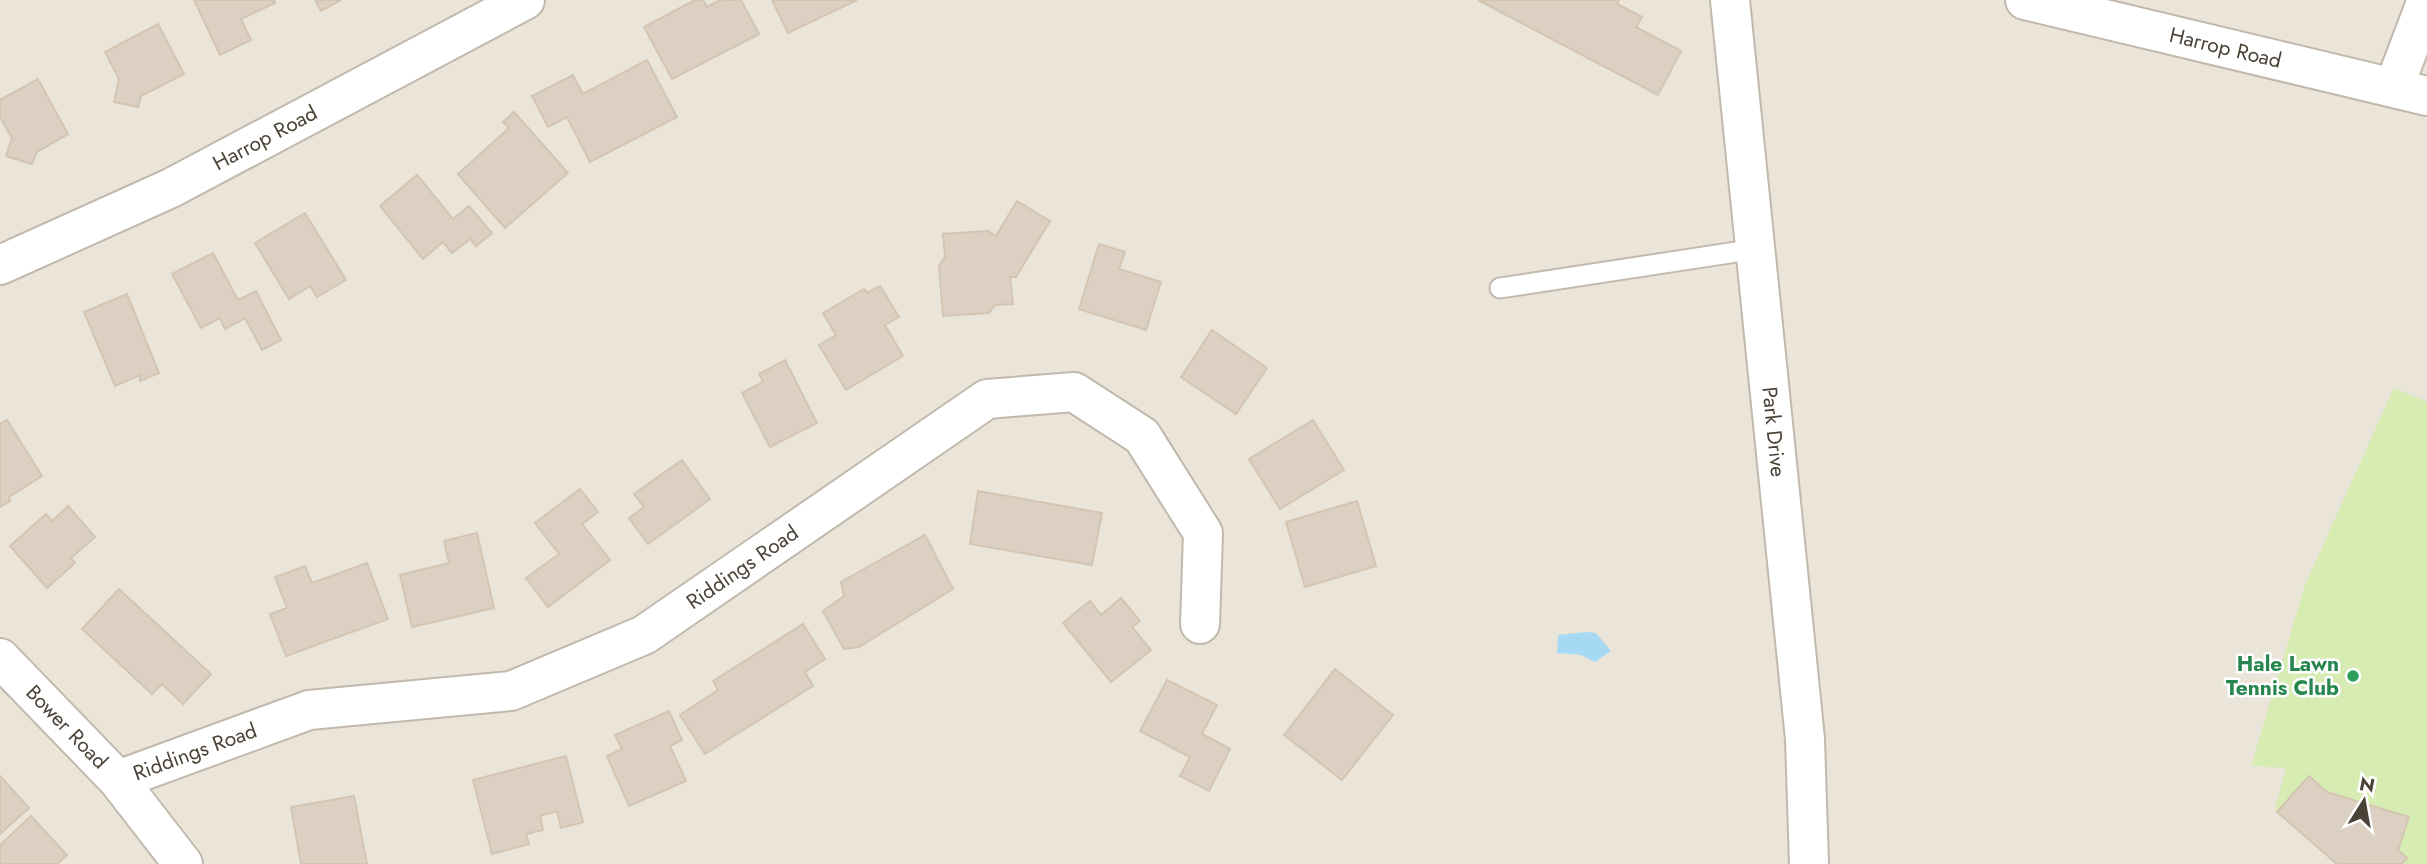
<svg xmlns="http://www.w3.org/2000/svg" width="2427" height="864" viewBox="0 0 2427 864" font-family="Jost,sans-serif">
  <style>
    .residential { fill: #eae4d9 }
    .green { fill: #d6ecb3 }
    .water { fill: #a6daf4 }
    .building { fill: #dcd0c3; stroke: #d4c5b3; stroke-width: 2 }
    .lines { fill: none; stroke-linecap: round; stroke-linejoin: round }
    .service-casing { stroke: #c2b9ad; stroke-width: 23 }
    .minor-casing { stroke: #c2b9ad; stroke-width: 42 }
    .service { stroke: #fff; stroke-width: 19 }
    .minor { stroke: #fff; stroke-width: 38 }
    .leisure-dot { fill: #2e9e5b; stroke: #fff; stroke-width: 2.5 }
    .labels { text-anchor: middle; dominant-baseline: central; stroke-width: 5; stroke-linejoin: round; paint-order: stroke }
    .street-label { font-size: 21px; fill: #4b4338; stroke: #fff }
    .leisure-label { font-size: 21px; font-weight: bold; fill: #27864d; stroke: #fff; text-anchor: end }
  </style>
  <rect width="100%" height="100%" fill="#f6f2eb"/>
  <path class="residential" d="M0,0H2427V864H0Z"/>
  <path class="green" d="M2394,388L2427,402V864H2336L2275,810L2286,768L2251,766L2305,585Z"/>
  <path class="water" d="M1587,632L1596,633L1611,651L1595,662L1581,655L1557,653L1558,635Z"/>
  <path class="building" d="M194,0H274L275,3L241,19L251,40L220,55Z
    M315,0H341L321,11Z
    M695,0H703L707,7L720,0H741L759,34L672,79L644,27Z
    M772,0H857L788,33Z
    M1478,0H1619L1617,4L1642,17L1636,27L1681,51L1658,95Z
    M158,24L184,74L141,96L138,107L114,102L119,79L105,52Z
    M647,60L677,117L590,162L567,117L548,127L532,96L573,75L583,94Z
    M38,79L68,134L37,152L32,164L6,156L12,138L0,117V100Z
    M514,112L568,173L505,228L458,174L509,128L503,122Z
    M417,175L453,219L469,206L492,233L476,246L470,239L452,253L443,242L423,259L380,206Z
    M1017,201L1050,221L1016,277H1010L1013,304L995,305L989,313L943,316L939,266L945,257L943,234L988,231L996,236Z
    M305,213L346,280L317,297L310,286L289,299L255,243Z
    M1099,244L1125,252L1119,269L1161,282L1146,330L1079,309Z
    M213,253L238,300L256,291L281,340L262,350L245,318L225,329L220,318L201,328L172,274Z
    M880,286L899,317L885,325L903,356L846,390L819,345L836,335L823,313L864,289L867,293Z
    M127,294L159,373L140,381V375L115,386L84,312Z
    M1212,330L1267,368L1236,414L1181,377Z
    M785,360L817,423L770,447L742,393L763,382L759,374Z
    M7,420L42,476L9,497L10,501L0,507V424Z
    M1313,420L1344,470L1280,509L1249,459Z
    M682,460L710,499L648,544L629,518L644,507L634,494Z
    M580,489L598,512L582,524L610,560L548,607L526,578L559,554L535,523Z
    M978,491L1102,513L1092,565L970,544Z
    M1357,501L1376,566L1305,587L1286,522Z
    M68,506L95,537L71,558L75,563L47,588L10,546L46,514L52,521Z
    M477,533L494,608L412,627L400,575L449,563L444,541Z
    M925,535L953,589L859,647L844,649L823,611L844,596L841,582Z
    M367,563L388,619L286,656L270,614L287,608L275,577L305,566L312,583Z
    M119,589L211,674L183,704L162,684L152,694L82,629Z
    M1121,598L1140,621L1132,627L1151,650L1111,682L1063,623L1090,601L1101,615Z
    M803,624L825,659L805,672L813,686L705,754L680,715L718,690L713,681Z
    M1335,669L1393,715L1342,780L1284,735Z
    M1167,680L1217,705L1202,734L1230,749L1209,791L1180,776L1190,757L1140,731Z
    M669,711L682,740L670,746L686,781L629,806L607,756L622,749L615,735Z
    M566,756L583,822L561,828L557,811L540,816L543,830L526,834L529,844L492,854L473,780Z
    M0,776L29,808L0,834Z
    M2309,776L2327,792L2409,817L2398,850L2407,858L2401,864H2337L2277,812Z
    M354,796L367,864H301L291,807Z
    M31,816L67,855L57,864H0V845Z"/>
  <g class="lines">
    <g class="service-casing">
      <path id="service" d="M1500,288L1756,249"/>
    </g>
    <g class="minor-casing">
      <g id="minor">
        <path id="s1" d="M1730,0L1805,739L1809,864"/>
        <path id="s2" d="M2025,0L2427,96"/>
        <path d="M2394,87L2427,0"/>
        <path id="s3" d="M0,265L171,188L525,0"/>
        <path id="s4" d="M0,658L118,780L183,864"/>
        <path id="s5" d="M118,780L309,710L511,691L644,635L987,399L1074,392L1142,436L1203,533L1200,624"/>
      </g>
    </g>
    <use href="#service" class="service"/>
    <use href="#minor" class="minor"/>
  </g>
  <circle class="leisure-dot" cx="2353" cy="676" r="7"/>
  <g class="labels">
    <g class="street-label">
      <text stroke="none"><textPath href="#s2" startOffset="206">Harrop Road</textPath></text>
      <text stroke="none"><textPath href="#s3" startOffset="294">Harrop Road</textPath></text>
      <text stroke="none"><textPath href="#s1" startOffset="434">Park Drive</textPath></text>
      <text stroke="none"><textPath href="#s5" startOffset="670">Riddings Road</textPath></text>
      <text stroke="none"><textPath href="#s4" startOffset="96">Bower Road</textPath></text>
      <text stroke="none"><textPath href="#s5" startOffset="82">Riddings Road</textPath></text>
    </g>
    <g class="leisure-label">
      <text x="2339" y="664">Hale Lawn<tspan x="2339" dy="24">Tennis Club</tspan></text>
    </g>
  </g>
  <g transform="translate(2364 801) rotate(11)" stroke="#ffffff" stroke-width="5" paint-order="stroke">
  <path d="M0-5L12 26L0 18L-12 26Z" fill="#4b4338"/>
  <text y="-10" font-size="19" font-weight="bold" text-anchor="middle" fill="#4b4338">N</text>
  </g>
</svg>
